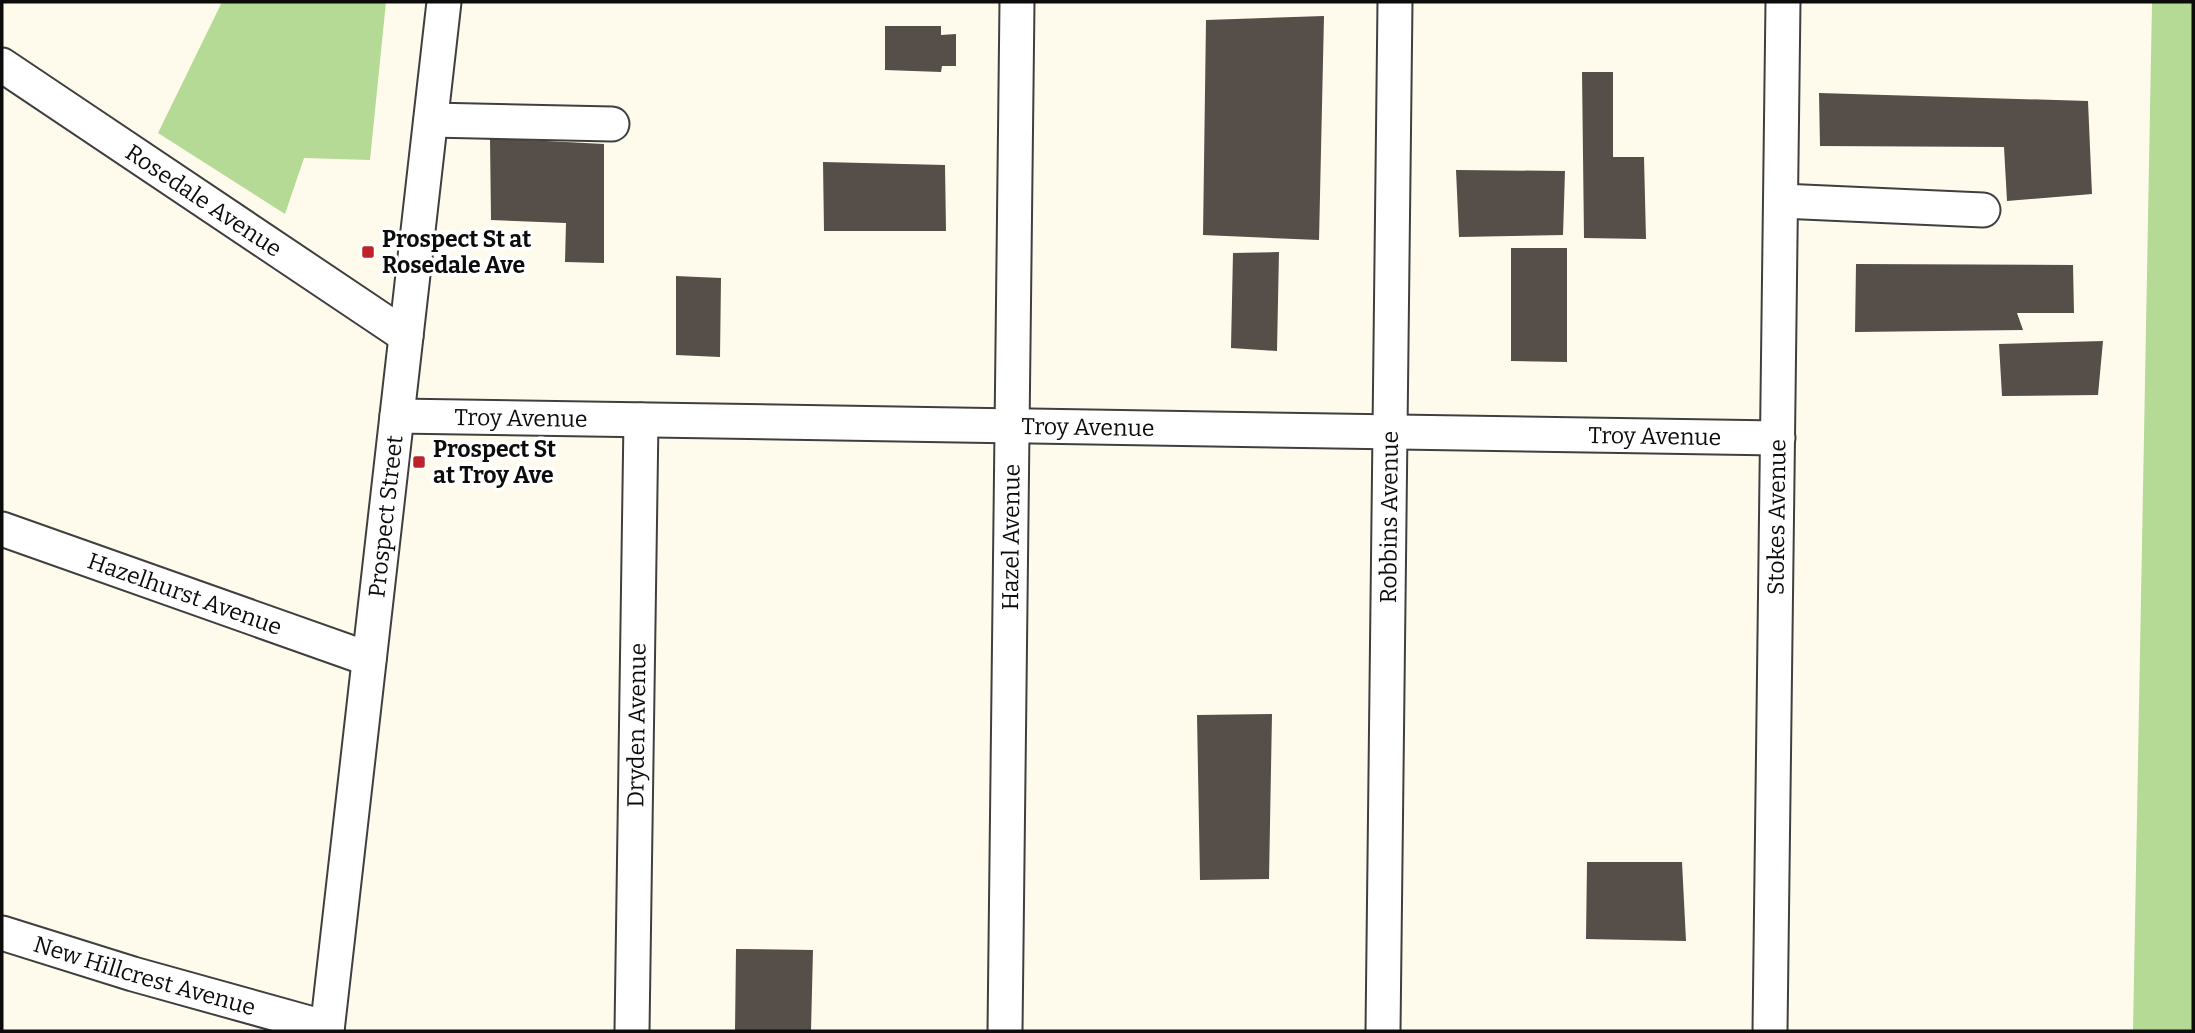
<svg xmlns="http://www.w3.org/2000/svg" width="2195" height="1033" viewBox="0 0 2195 1033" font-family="Bitter,serif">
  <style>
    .forest { fill: #b4da95 }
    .building { fill: #554e49 }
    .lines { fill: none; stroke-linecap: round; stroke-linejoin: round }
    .minor-casing { stroke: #3f3f3f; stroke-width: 37 }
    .minor { stroke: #fff; stroke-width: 33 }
    .poi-dot { fill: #be232a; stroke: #fff; stroke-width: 2.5 }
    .labels { text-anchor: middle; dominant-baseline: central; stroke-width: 7; stroke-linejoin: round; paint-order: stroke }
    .street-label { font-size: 23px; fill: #0c0c0c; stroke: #fff }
    .poi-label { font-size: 23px; font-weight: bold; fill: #0c0c0c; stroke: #fff; text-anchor: start }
  </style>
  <rect width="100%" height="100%" fill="#fffbec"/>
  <path class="forest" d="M217,2H386L370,160L304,158L285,214L158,133L221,4Z
    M2152,2H2193V1031H2133Z"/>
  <path class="building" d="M1324,16L1319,240L1203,235L1206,20Z
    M885,26H941V35L956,34V66H942L941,72L885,70Z
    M1582,72H1613V157H1644L1646,239L1584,238Z
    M1819,93L2088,101L2092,194L2007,201L2004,147L1820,146Z
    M490,138L604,144V263L565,262L566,223L491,220Z
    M823,162L945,165L946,231H824Z
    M1456,170L1565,171L1563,235L1459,237Z
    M1511,248H1567V362L1511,361Z
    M1279,252L1277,351L1231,348L1233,253Z
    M1856,264L2073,265L2074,313H2017L2023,330L1855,332Z
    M676,276L721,278L720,357L676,355Z
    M2103,341L2098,395L2002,396L1999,344Z
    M1272,714L1269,879L1200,880L1197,715Z
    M1587,862H1682L1686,941L1586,939Z
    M736,949L813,950L811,1031H735Z"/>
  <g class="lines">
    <g class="minor-casing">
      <g id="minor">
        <path id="s1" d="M2,65L406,336"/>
        <path d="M431,120L612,124"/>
        <path d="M1781,201L1983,210"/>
        <path id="s2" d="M397,416L1778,438"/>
        <path id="s3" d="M2,529L369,659"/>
        <path id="s4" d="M2,933L133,974L327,1028"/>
        <path id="s5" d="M327,1031L444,2"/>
        <path id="s6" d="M632,1031L641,420"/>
        <path id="s7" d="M1005,1031L1017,2"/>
        <path id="s8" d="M1383,1031L1395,2"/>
        <path id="s9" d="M1770,1031L1783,2"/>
      </g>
    </g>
    <use href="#minor" class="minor"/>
  </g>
  <g class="poi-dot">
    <rect x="361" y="245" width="14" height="14" rx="3.5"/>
    <rect x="412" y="455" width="14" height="14" rx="3.5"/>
  </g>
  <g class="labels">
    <g class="street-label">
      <text stroke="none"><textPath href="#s1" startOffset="243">Rosedale Avenue</textPath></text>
      <text stroke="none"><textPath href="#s2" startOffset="124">Troy Avenue</textPath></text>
      <text stroke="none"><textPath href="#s2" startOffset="691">Troy Avenue</textPath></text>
      <text stroke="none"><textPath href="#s2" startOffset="1258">Troy Avenue</textPath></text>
      <text stroke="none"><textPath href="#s5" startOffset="518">Prospect Street</textPath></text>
      <text stroke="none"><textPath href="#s8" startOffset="514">Robbins Avenue</textPath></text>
      <text stroke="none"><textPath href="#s9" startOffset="514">Stokes Avenue</textPath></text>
      <text stroke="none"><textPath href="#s7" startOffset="494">Hazel Avenue</textPath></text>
      <text stroke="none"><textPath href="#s3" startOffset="194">Hazelhurst Avenue</textPath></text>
      <text stroke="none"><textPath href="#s6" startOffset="306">Dryden Avenue</textPath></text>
      <text stroke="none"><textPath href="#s4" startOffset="149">New Hillcrest Avenue</textPath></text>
    </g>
    <g class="poi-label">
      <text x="382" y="239">Prospect St at<tspan x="382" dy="26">Rosedale Ave</tspan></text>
      <text x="433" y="449">Prospect St<tspan x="433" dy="26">at Troy Ave</tspan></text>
    </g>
  </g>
  <rect width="2195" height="1033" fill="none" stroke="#0c0c0c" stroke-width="7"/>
</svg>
